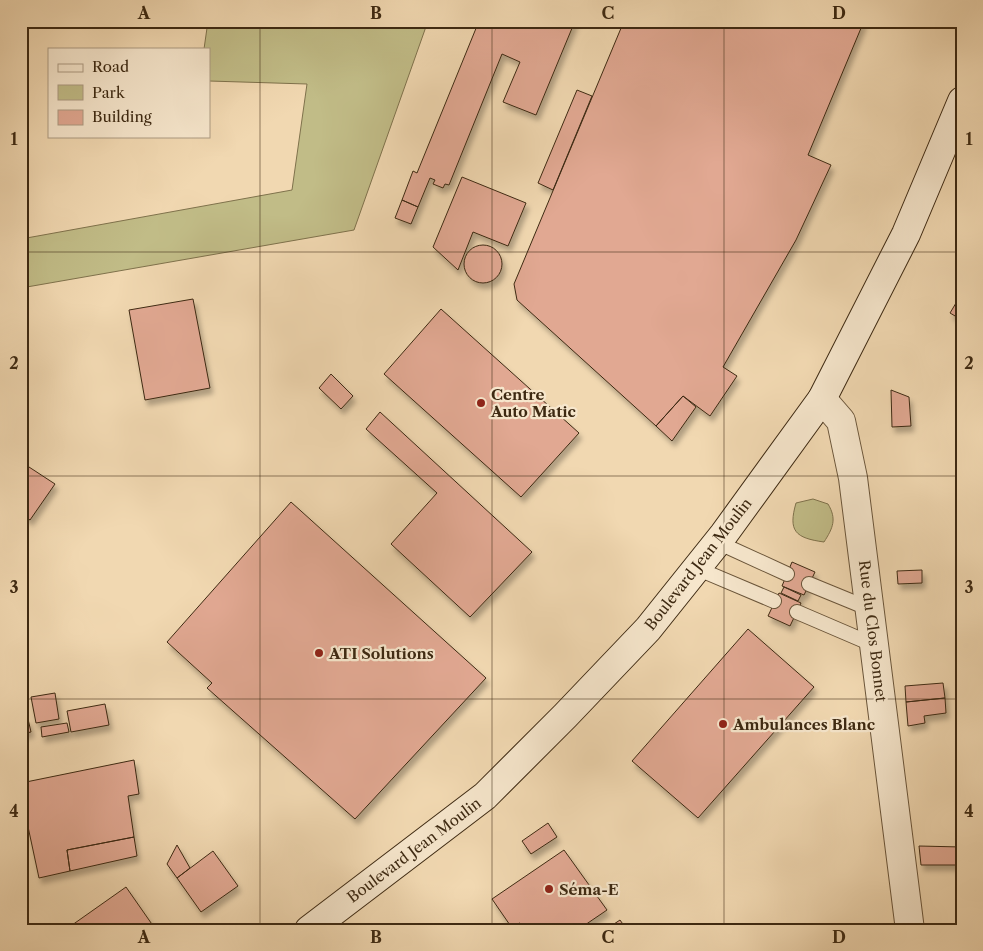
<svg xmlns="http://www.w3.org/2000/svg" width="983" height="951" viewBox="0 0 983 951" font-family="'Libre Caslon Text',serif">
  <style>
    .green { fill: #c1bc87; stroke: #7f724c }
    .building { fill: #e1a892; stroke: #3d2912; filter: url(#shadow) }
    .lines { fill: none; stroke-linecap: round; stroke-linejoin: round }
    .lane-casing { stroke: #6a553a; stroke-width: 16 }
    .street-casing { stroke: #6a553a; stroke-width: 30 }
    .secondary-casing { stroke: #3d2912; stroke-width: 30 }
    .lane { stroke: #f6e6cc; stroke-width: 14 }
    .street { stroke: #f6e6cc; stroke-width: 28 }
    .secondary { stroke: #f6e6cc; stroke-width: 28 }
    .grid { fill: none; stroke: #3d2912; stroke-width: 1; stroke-opacity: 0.55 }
    .poi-dot { fill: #8f2418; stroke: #f6e6cc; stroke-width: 2 }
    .labels { text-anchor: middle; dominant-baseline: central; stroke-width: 4.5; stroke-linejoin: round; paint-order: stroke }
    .poi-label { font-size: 15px; font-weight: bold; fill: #3d2912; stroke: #f6e6cc; text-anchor: start }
    .street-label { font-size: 15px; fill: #3d2912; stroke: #f6e6cc }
    .neatline { fill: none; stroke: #3d2912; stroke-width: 2 }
    .grid-label { font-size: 16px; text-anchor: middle; font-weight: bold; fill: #3d2912 }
  </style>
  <defs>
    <filter id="shadow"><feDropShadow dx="3" dy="5.5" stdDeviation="2.5" flood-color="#0004"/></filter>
  </defs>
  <rect width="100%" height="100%" fill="#f1d8b1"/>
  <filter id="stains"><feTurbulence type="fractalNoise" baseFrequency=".004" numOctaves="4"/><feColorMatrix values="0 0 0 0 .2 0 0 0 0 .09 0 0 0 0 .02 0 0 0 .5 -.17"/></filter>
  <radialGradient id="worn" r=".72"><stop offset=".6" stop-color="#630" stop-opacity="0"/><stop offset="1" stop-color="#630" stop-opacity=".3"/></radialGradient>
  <path class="green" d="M208,21H428L354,230L21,288V239L292,190L307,84L209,81V49H204Z
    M813,499L828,504C837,519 833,528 824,542C795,538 788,531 796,503Z"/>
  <path class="building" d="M479,21H575L536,115L503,102L520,62L502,54L449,185L445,184L443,188L433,184L435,180L430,178L418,207L402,200L413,171L417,173Z
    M624,21H864L808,155L831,165L796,240L723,367L737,376L710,416L683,396L656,426L517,300L514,284Z
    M577,90L592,96L553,190L538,183Z
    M462,177L526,203L508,246L473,232L458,270L433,247Z
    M402,200L418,207L411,224L395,218Z
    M464 264a19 19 0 1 1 38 0a19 19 0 1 1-38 0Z
    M193,299L210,388L145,400L129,310Z
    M956,303L962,306V320L950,313Z
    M441,309L579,433L521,497L384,374Z
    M331,374L353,396L341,409L319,388Z
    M891,390L909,397L911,426L892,427Z
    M683,396L696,407L672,441L656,426Z
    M380,412L532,552L470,617L391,544L437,493L366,429Z
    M29,467L55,484L30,520L21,514V479Z
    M291,502L486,678L355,819L207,688L212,683L167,642Z
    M792,562L815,572L804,595L782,586Z
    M922,570V583L898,584L897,571Z
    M784,587L801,595L798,601L781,593Z
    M779,593L801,603L790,626L768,616Z
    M748,629L814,687L698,818L632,761Z
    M962,643V657H958L956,644Z
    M943,683L945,698L906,702L905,686Z
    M55,693L59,719L36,723L31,697Z
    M962,696V709H958L957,697Z
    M945,698L946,713L924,716L925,723L908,726L906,702Z
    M105,704L109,725L71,732L67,711Z
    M28,719L31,732L21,734V721Z
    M67,723L69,732L42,737L41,727Z
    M134,760L139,794L128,796L134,837L67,850L70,871L39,878L21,794V783Z
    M548,823L557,837L531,854L522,841Z
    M134,837L137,856L70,871L67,850Z
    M177,845L190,868L177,878L167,864Z
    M919,846L962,847V865H921Z
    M564,850L607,910L582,927L572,925L565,930H525L520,923L512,928L492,899Z
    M213,851L238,886L201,912L177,878Z
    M126,887L156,930H65Z
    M620,920L627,930H605Z
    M520,923L525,930H513L512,928Z"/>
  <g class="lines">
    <g class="lane-casing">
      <path id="lane" d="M717,542L787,574
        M696,568L774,601
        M809,584L870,609
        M797,612L874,645"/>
    </g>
    <g class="street-casing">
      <path id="street" d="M822,399L841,421L853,478L910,930"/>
    </g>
    <g class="secondary-casing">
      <path id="secondary" d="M309,930L485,796L565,716L648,629L724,534L822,399L906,234L962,101"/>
    </g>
    <use href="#lane" class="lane"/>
    <use href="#street" class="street"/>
    <use href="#secondary" class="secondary"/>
  </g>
  <path class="grid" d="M260,21V930M492,21V930M724,21V930M21,252H962M21,476H962M21,699H962"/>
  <g class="poi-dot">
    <circle cx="481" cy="403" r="5"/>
    <circle cx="319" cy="653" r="5"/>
    <circle cx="723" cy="724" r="5"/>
    <circle cx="549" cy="889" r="5"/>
  </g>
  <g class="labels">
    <g class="poi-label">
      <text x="491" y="394">Centre<tspan x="491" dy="17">Auto Matic</tspan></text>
      <text x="329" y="653">ATI Solutions</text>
      <text x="733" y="724">Ambulances Blanc</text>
      <text x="559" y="889">Séma-E</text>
    </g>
    <g class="street-label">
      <text transform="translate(698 564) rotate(-52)">Boulevard Jean Moulin</text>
      <text transform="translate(873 631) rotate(83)">Rue du Clos Bonnet</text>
      <text transform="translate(414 850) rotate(-37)">Boulevard Jean Moulin</text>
    </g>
  </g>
  <rect width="983" height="951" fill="none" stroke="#f1d8b1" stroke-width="55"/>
  <rect x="48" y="48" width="162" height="90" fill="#f6e6cc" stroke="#ac9a82"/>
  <rect x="58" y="64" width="25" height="8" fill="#f6e6cc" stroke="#ac9a82"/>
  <text x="92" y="72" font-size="15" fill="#3d2912">Road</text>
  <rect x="58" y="85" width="25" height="15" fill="#c1bc87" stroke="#ac9a82"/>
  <text x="92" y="98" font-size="15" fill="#3d2912">Park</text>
  <rect x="58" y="110" width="25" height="15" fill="#e1a892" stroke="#ac9a82"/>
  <text x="92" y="122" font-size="15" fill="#3d2912">Building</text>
  <rect x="28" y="28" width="928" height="896" class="neatline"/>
  <g class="grid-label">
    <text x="144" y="19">A</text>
    <text x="376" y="19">B</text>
    <text x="608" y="19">C</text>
    <text x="839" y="19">D</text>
    <text x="14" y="145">1</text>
    <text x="969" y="145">1</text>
    <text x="14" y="369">2</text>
    <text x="969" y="369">2</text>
    <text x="14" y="593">3</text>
    <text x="969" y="593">3</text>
    <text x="14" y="817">4</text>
    <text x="969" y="817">4</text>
    <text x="144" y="943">A</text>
    <text x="376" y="943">B</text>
    <text x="608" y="943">C</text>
    <text x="839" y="943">D</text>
  </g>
  <rect width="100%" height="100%" filter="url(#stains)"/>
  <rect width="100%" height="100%" fill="url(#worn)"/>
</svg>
